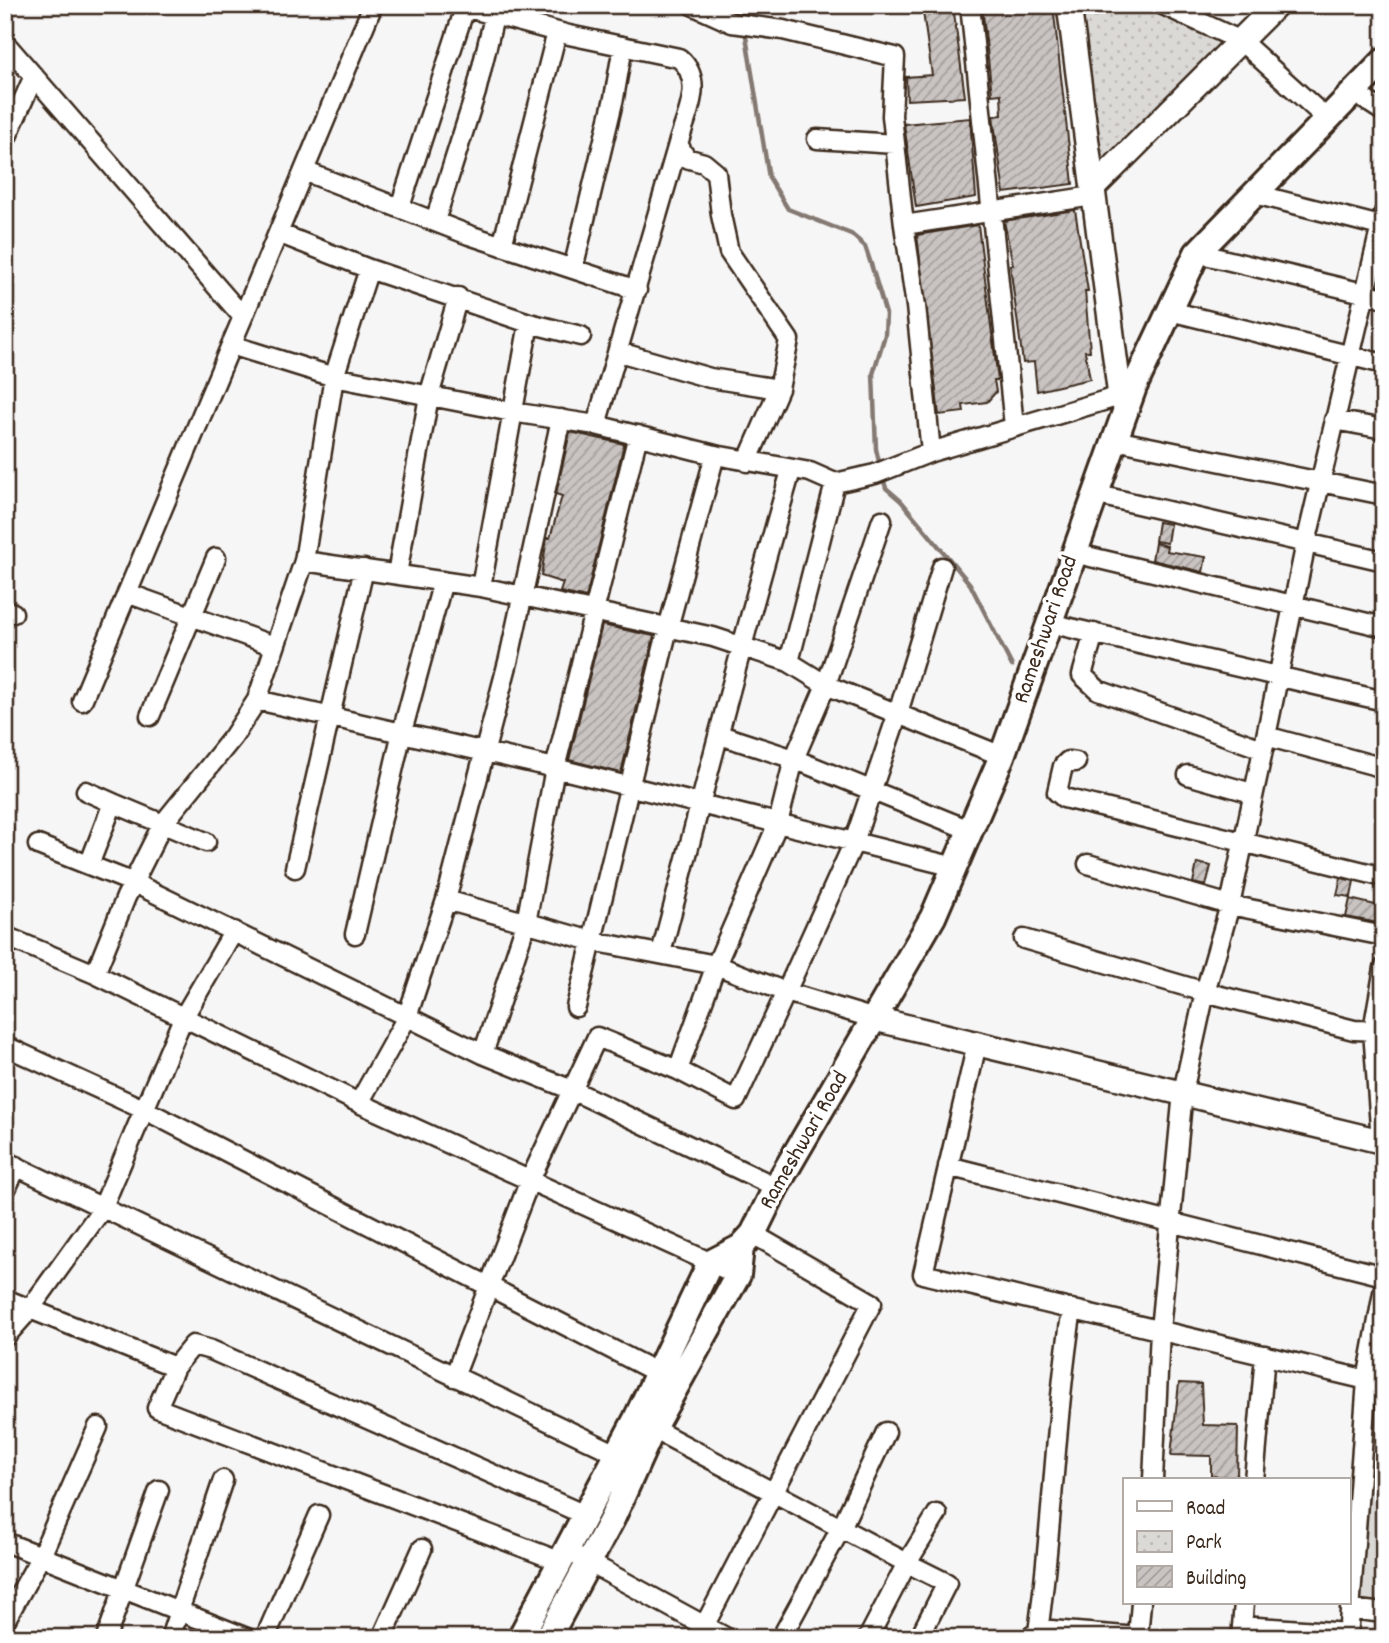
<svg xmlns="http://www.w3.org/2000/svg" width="1389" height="1643" viewBox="0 0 1389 1643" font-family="Dekko,sans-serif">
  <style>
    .grass { fill: #dbd9d6; stroke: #8b827a; stroke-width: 2 }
    .park { fill: url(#park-dots); stroke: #8b827a; stroke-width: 2 }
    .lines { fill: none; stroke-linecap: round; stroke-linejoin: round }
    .stream { stroke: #847972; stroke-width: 4.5 }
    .building { fill: url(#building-hatch); stroke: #3b2a1e; stroke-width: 2 }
    .service-casing { stroke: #3b2a1e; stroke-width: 14 }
    .minor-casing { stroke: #3b2a1e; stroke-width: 23 }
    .tertiary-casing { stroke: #3b2a1e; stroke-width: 28 }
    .secondary-casing { stroke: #3b2a1e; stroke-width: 30 }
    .service { stroke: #fff; stroke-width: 9 }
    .minor { stroke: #fff; stroke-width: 18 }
    .tertiary { stroke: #fff; stroke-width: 23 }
    .secondary { stroke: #fff; stroke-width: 24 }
    .labels { text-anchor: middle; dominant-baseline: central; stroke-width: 7; stroke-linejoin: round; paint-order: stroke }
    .street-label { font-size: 23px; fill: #3b2a1e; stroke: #fff }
  </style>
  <defs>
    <pattern id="park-dots" width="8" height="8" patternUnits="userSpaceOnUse" patternTransform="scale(1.75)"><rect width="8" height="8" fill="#dbd9d6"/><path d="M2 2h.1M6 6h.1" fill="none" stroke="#bdbab7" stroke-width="1.8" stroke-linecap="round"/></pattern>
    <pattern id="building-hatch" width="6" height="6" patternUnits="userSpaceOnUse" patternTransform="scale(1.75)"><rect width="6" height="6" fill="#c9c3c1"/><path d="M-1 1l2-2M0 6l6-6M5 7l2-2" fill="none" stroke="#a49f9c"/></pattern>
  </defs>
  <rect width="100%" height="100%" fill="#f7f6f6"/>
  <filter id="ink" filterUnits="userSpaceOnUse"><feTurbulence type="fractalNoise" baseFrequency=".0143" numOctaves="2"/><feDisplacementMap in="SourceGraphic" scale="14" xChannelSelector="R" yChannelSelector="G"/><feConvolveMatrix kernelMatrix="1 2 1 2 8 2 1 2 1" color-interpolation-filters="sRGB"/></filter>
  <g filter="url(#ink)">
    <path class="grass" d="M1374,1401L1384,1403V1617L1358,1616Z"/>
    <path class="park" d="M1079,5H1139L1227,45L1098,178Z"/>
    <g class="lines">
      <path class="stream" d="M742,5L744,21
        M745,30L769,178L788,209L851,234L865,246L871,264L886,314L885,335L873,374L876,449L880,466
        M882,475L886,488L901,501L970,584L1012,666"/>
    </g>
    <path class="building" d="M922,5H953L965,97L907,100L906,77L932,75Z
      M982,5H1010L1011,8L1053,5L1073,184L1004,193L993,116L1002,115L1001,94L992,95Z
      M970,118L976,197L916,207L904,124Z
      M1075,210L1088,291H1085L1090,351H1085L1090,379L1037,391L1034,362L1023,363L1010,265H1013L1004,221Z
      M978,225L998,380H994L996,392L987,402L963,405L964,412L939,415L917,235Z
      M570,432L624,444L586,598L560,592L563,583L541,576L547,538H550L562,496L556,494Z
      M1158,522L1170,524L1167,543L1155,541Z
      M1155,543L1167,546L1166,551L1206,557L1203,572L1152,560Z
      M602,625L654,636L621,773L569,760Z
      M1197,863L1211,866L1206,886L1193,883Z
      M1341,878L1354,881L1351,897L1337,895Z
      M1350,899L1384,907V924L1346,917Z
      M1179,1383L1201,1384L1203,1425L1238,1426L1237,1477L1211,1476V1456L1171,1455Z"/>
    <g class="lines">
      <g class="service-casing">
        <path id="service" d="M5,828L7,829"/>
      </g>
      <g class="minor-casing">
        <path id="minor" d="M457,5L569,35L679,58C706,81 686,115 678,144
          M692,5L732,23L783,30L895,57L892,116L904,225L1093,196
          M970,5L1014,426
          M1163,5L1241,41L1327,119
          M5,43L243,317L231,345L334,377L512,412L596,425L715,455L810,472L835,483L875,474L931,452L1120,396
          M1353,92L1384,112
          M817,139L895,144
          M5,141L34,76
          M304,171L469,235L637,290
          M1255,194L1384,227
          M400,207L465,8
          M435,221L476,92L494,17
          M904,225L916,306L931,452
          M278,233L369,269L529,323L481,587
          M502,246L557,32
          M1197,253L1384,298
          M573,269L614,98L623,46
          M1170,311L1384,364
          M243,317L373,5
          M529,323L581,336
          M619,352L710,378L779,389
          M561,419L509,658L446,900L592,941L716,965L678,1070L736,1100L786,992L875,1019
          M1334,420L1384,429
          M596,425L678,144L686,158L704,163L716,173L721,215L729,252L789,340L779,389L747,462
          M1115,440L1384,495
          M1094,494L1384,561
          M882,520L826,685L794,759L778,823L716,965L786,992L854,842L898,713L942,567
          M1074,553L1384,627
          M304,561L481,587L713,637L789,662L826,685L1002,756
          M397,574L429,396L458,297
          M127,593L274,646
          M5,610L13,613
          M1049,623L1384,701
          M1094,633L1082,675L1098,690L1262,749
          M789,662L835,483
          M257,700L555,768L955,867
          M82,701L231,345
          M150,716L216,558
          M720,735L794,759L972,831
          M1266,736L1306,543L1384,213
          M1076,762L1068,761L1063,766L1057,792L1064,798L1384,877
          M1188,775L1252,793
          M86,791L113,803
          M38,845L134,883L483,1054L572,1090L776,1187
          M1088,864L1230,905L1384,936
          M89,865L113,803L206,842
          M295,868L364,569
          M355,934L402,732L443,581
          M5,936L95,974L359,1103L738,1275
          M1024,939L1205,992L1354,1030L1384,1031
          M661,953C704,792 744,631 791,471
          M95,974L126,897L162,825L233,737L257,700L304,561L334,377L369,269
          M576,1007L668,628L715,455
          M977,1044L923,1274L1384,1384
          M5,1046L145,1110L658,1373
          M483,1054L526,923L555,768L638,435
          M359,1103L407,1017L446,900
          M1381,1141L1373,1030L1384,968
          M5,1161L617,1454
          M948,1166L1384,1276
          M5,1191L17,1166
          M5,1299L30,1309L102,1209L183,1018L234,931
          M5,1337L30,1309L175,1367L157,1408L559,1561
          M175,1367L193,1345L211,1350L585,1515
          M454,1377L530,1180L597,1037L678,1070
          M644,1424L907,1563L868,1638
          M1153,1480L1160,1330L1183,1092L1205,992L1230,905L1266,736L1384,768
          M1254,1480L1265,1355
          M5,1542L247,1638
          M579,1557L727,1638
          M1350,1609L1384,1613
          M5,1621L41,1556L98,1427
          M1242,1626L1349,1633
          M1038,1632C1053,1525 1055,1417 1072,1309
          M106,1638L159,1490
          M170,1638L223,1480
          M265,1638L319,1515
          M382,1638L422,1549
          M698,1638L872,1303L753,1234
          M781,1638L841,1528L886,1432
          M919,1638L947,1583L907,1563L937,1514
          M1028,1638L1038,1632L1051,1630L1138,1637L1141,1603
          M1241,1638L1244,1603
          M1348,1638L1367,1380L1384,1287"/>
      </g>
      <g class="tertiary-casing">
        <path id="tertiary" d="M1069,5L1120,396L1126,408
          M1093,188L1276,5
          M875,1019L1384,1142"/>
      </g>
      <g class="secondary-casing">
        <path id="secondary" d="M520,1638L636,1419L710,1263L741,1247L753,1234L776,1187L933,917L1002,756L1134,387L1197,253L1384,61
          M548,1638L612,1519L653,1428L738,1275L741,1247"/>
      </g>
      <use href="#service" class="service"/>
      <use href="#minor" class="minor"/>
      <use href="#tertiary" class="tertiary"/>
      <use href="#secondary" class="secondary"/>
    </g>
  </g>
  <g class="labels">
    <g class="street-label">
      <text transform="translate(1047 630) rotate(-71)">Rameshwari Road</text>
      <text transform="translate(805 1141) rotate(-60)">Rameshwari Road</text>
    </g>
  </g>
  <rect width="1389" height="1643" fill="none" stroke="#fff" stroke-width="28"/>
  <rect x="14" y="14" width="1361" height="1615" fill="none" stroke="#3b2a1e" stroke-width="2.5" filter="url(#ink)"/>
  <rect x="1123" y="1478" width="228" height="126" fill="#ffffff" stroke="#b1aaa5" stroke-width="2"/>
  <rect x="1137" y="1501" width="35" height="10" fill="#ffffff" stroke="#b1aaa5" stroke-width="2"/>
  <text x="1186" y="1514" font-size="21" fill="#3b2a1e">Road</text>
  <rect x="1137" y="1531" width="35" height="21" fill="url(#park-dots)" stroke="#b1aaa5" stroke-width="2"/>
  <text x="1186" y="1548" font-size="21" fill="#3b2a1e">Park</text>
  <rect x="1137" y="1566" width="35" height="21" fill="url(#building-hatch)" stroke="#b1aaa5" stroke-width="2"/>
  <text x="1186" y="1584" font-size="21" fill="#3b2a1e">Building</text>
</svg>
